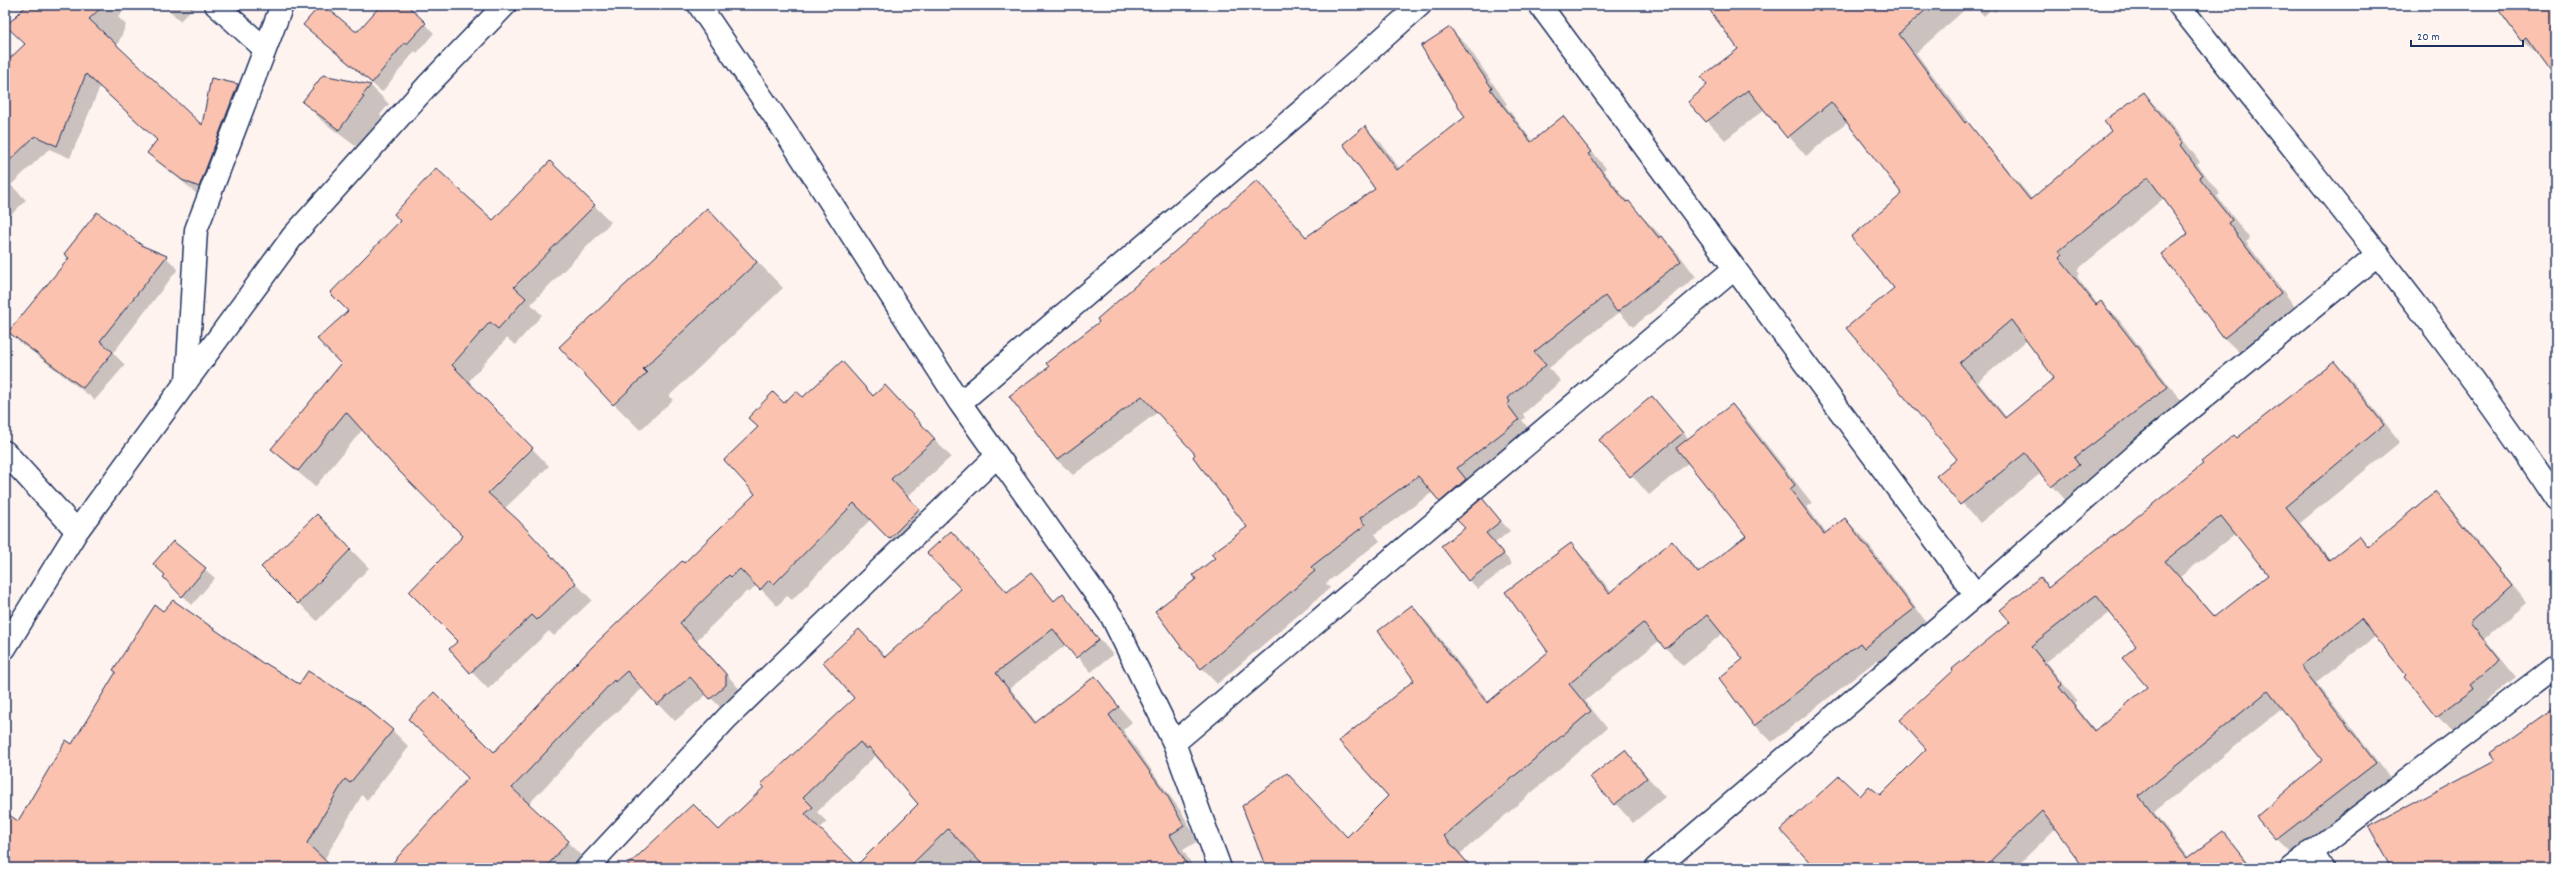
<svg xmlns="http://www.w3.org/2000/svg" width="2561" height="873" viewBox="0 0 2561 873" font-family="Dekko,sans-serif">
  <style>
    .shadow { fill: #0003; fill-rule: evenodd }
    .building { fill: #fac2af; stroke: #1b2f5e; fill-rule: evenodd }
    .lines { fill: none; stroke-linecap: round; stroke-linejoin: round }
    .street-casing { stroke: #1b2f5e; stroke-width: 25 }
    .street { stroke: #fff; stroke-width: 22 }
  </style>
  <rect width="100%" height="100%" fill="#fef3ef"/>
  <filter id="ink" filterUnits="userSpaceOnUse"><feTurbulence type="fractalNoise" baseFrequency=".025" numOctaves="2"/><feDisplacementMap in="SourceGraphic" scale="8" xChannelSelector="R" yChannelSelector="G"/><feConvolveMatrix kernelMatrix="1 2 1 2 8 2 1 2 1" color-interpolation-filters="sRGB"/></filter>
  <g filter="url(#ink)">
    <path class="shadow" d="M32,5H130L118,17L126,25L117,46L203,127L212,79L238,85L251,98L213,200L197,194L149,153L158,141L100,87L70,158L49,149L11,185L26,200L5,221V64L42,74Z
      M164,5H196L180,21Z
      M321,5L358,33L383,5H405L434,33L417,53L415,51L382,92L309,30Z
      M1707,5H1970L1916,53L1972,127L2032,199L2112,131L2144,93L2162,112L2200,162L2197,164L2220,194L2217,196L2250,239L2246,242L2299,312L2243,356L2224,338L2163,254L2189,233L2164,198L2077,270L2080,274L2077,277L2098,305L2101,302L2120,321L2185,406L2092,477L2097,484L2070,505L2041,473L1980,523L1938,476L1959,459L1895,288L1904,194L1848,122L1806,156L1765,109L1725,140L1690,102L1708,85L1739,49ZM2027,340L2055,378L2007,418L1978,382Z
      M1974,5H2002L1995,12L1991,9L1984,16Z
      M2497,5H2556V77L2545,61L2522,40Z
      M1450,29L1466,44L1507,104L1505,105L1533,142L1563,118L1606,168L1603,170L1628,202L1678,253L1696,277L1633,327L1619,312L1549,368L1561,381L1523,414L1525,418L1522,420L1534,436L1456,517L1433,492L1375,534L1380,541L1326,583L1330,588L1217,684L1202,668L1198,579L1248,527L1197,454L1158,412L1073,475L1057,460L1050,367L1257,181L1307,238L1377,189L1365,127L1381,143L1400,169L1466,118Z
      M324,77L371,86L389,104L380,115L382,117L358,148L322,121L304,102Z
      M550,162L611,222L531,304L542,315L515,345L507,338L468,382L549,466L504,509L592,600L554,636L549,631L488,689L450,649L459,641L464,536L363,429L315,487L272,449Z
      M707,209L783,288L669,396L673,400L640,430L614,404Z
      M143,247L166,257L178,269L113,353L125,365L95,400L22,344L9,332Z
      M2334,362L2350,378L2400,442L2300,523L2331,560L2360,537L2370,547L2435,493L2451,509L2527,603L2485,639L2516,677L2486,701L2489,705L2453,732L2437,716L2376,636L2316,682L2391,779L2293,855L2277,839L2323,760L2283,708L2154,812L2189,858L2222,832L2254,868H2086L2056,828L2015,868H1815L1781,830L1860,797L1880,796L1927,749L2040,579L2049,588ZM2236,533L2269,575L2216,617L2180,577ZM2111,612L2138,646L2149,687L2096,731L2074,704L2077,701L2046,662Z
      M842,363L874,396L885,386L951,457L907,497L935,526L906,555L871,519L792,600L787,596L777,606L757,585L749,593L747,591L697,640L742,692L728,715L707,694L675,721L643,688L604,723L528,805L585,859L577,868H389L494,753L757,494L784,404L803,398Z
      M1652,398L1689,439L1732,405L1749,422L1812,503L1807,507L1826,533L1845,519L1862,536L1930,627L1882,665L1877,660L1772,742L1755,725L1744,660L1723,633L1683,666L1659,641L1585,701L1607,728L1460,854L1473,868H1267L1304,792L1348,838L1389,796L1416,680L1411,607L1429,624L1489,702L1550,652L1571,545L1588,562L1612,593L1672,542L1700,573L1747,536L1689,462L1649,495L1601,440Z
      M1482,500L1510,531L1495,543L1512,564L1478,589L1469,580L1466,528Z
      M317,515L369,568L317,621L263,567Z
      M951,532L1008,593L1031,574L1055,601L1063,595L1113,655L1091,672L1067,644L1010,688L1037,723L1094,677L1132,722L1123,730L1182,813L1198,841L1183,850L1194,868H653L719,831L855,698L873,645L886,658L962,589ZM875,756L881,763L883,762L919,804L857,867L819,829L827,822L817,812Z
      M173,542L215,578L192,605L164,577Z
      M163,612L300,686L392,730L409,747L367,800L362,795L324,860L332,868H5V856L72,745Z
      M1625,751L1665,797L1633,823L1592,777Z"/>
    <path class="building" d="M27,5H104L89,19L202,125L211,78L238,84L199,187L182,180L147,153L157,140L86,74L57,146L35,136L5,165V63L25,44L6,26Z
      M320,5H324L355,31H358L381,5H407L426,23L407,44L405,42L372,83L303,25Z
      M1706,5H1931L1899,34L1965,123L1967,121L2030,200L2111,131L2104,121L2144,92L2182,143L2180,145L2202,175L2199,177L2232,220L2228,223L2281,293L2224,338L2161,254L2188,233L2148,177L2059,251L2062,255L2059,258L2096,305L2101,301L2168,387L2074,458L2079,465L2051,487L2025,453L1960,505L1936,476L1957,459L1846,328L1894,288L1851,237L1902,194L1831,102L1787,138L1748,90L1706,122L1688,102L1707,85L1701,77L1738,49ZM2011,320L2054,378L2005,418L1960,363Z
      M2495,5H2556V78L2526,37L2521,41Z
      M1450,27L1492,88L1490,89L1531,142L1563,116L1591,152L1588,154L1626,202L1629,201L1659,238L1662,236L1681,261L1617,312L1605,296L1534,352L1546,365L1508,398L1510,402L1507,404L1519,420L1457,468L1466,479L1440,502L1418,476L1360,518L1365,525L1311,567L1315,571L1201,669L1182,648L1155,611L1196,579L1193,575L1215,558L1211,554L1247,527L1193,457L1195,454L1142,396L1057,460L1009,396L1049,367L1046,363L1099,322L1097,319L1257,180L1306,237L1375,189L1343,144L1365,126L1397,170L1465,117L1421,46Z
      M323,75L371,85L362,96L364,97L339,130L302,102Z
      M550,161L595,205L514,287L526,298L498,329L490,322L452,365L533,448L488,493L518,520L576,583L537,620L532,615L470,673L449,649L458,641L409,592L463,536L397,469L346,412L298,471L271,449L341,364L317,339L348,311L330,293L400,221L394,214L436,168L493,220Z
      M707,208L757,262L643,369L647,373L613,405L559,347Z
      M97,212L143,246L167,256L100,341L113,352L83,388L8,332L69,258L64,254Z
      M842,361L873,396L885,385L935,439L891,479L919,509L889,539L854,503L774,584L769,580L760,590L740,569L731,577L729,575L680,623L726,674V685L710,699L690,677L657,705L627,671L615,682L614,680L512,788L569,841L545,868H388L468,778L408,719L434,692L494,752L591,648L682,561L684,563L755,494L724,460L758,427L748,418L773,392L784,403L796,391L803,397Z
      M2334,361L2384,425L2285,507L2329,560L2360,536L2368,547L2435,491L2512,586L2470,623L2500,660L2471,684L2474,689L2436,717L2404,677L2406,675L2361,619L2301,666L2376,763L2276,840L2256,817L2322,760L2268,691L2139,796L2187,858L2223,831L2252,868H2084L2042,811L1983,868H1815L1780,830L1839,776L1860,796L1869,786L1880,795L1926,749L1900,720L1953,671L1952,669L2010,622L2000,610L2040,577L2048,588L2203,464L2201,462L2234,435L2237,438ZM2221,516L2268,575L2215,617L2165,561ZM2096,595L2136,646L2122,658L2147,687L2094,731L2059,687L2062,685L2031,646Z
      M1652,396L1683,433L1630,477L1599,440Z
      M1732,404L1795,485L1790,489L1824,534L1845,518L1914,609L1864,648L1860,643L1754,726L1719,678L1743,659L1707,615L1665,649L1643,623L1569,684L1591,711L1444,836L1472,868H1266L1242,806L1287,773L1347,837L1388,796L1339,741L1414,680L1378,631L1412,605L1487,703L1548,652L1505,592L1571,543L1609,593L1672,541L1698,573L1746,536L1676,448Z
      M1482,498L1501,521L1486,533L1504,554L1468,581L1441,546L1465,528L1457,520Z
      M317,514L351,549L298,604L261,567Z
      M951,531L1007,592L1031,573L1054,601L1063,593L1099,640L1076,658L1053,629L996,673L1035,723L1095,676L1119,707L1109,715L1168,797L1184,826L1170,835L1189,868H986L948,829L908,868H625L693,804L719,830L764,787L761,784L854,698L823,662L859,629L885,657L961,589L927,553ZM860,742L866,749L869,747L918,804L857,865L805,814L813,807L803,797Z
      M173,541L206,568L182,597L163,577L165,575L153,564Z
      M173,600L264,664L265,663L299,684L308,671L363,705L393,730L350,783L345,779L307,843L333,868H5V812L18,821L66,740L72,744L116,672L113,670L155,605L163,611Z
      M2556,706V868H2392L2369,827L2495,760L2490,753Z
      M1625,750L1647,778L1614,805L1590,777Z"/>
    <g class="lines">
      <g class="street-casing">
        <path id="street" d="M216,5L265,49
          M699,5L788,136L960,403L1112,617L1174,743L1220,868
          M1540,5L1976,595
          M2179,5C2307,168 2442,326 2556,500
          M187,381L196,230L282,5
          M960,403L1306,107L1420,5
          M5,452L77,531
          M5,648L77,531L293,236L427,86L505,5
          M1174,743L1734,269
          M2311,851L2322,868
          M587,868L727,718L997,456
          M1656,868L1976,595L2146,445L2378,254
          M2291,868L2556,666"/>
      </g>
      <use href="#street" class="street"/>
    </g>
  </g>
  <rect width="2561" height="873" fill="none" stroke="#fff" stroke-width="20"/>
  <rect x="10" y="10" width="2541" height="853" fill="none" stroke="#1b2f5e" stroke-width="1.5" filter="url(#ink)"/>
  <path d="M2411 40v6h112v-6" fill="none" stroke="#1b2f5e" stroke-width="2"/>
  <text x="2417" y="40" font-size="12" fill="#1b2f5e" stroke="#ffffff" stroke-width="3" paint-order="stroke">20 m</text>
</svg>
